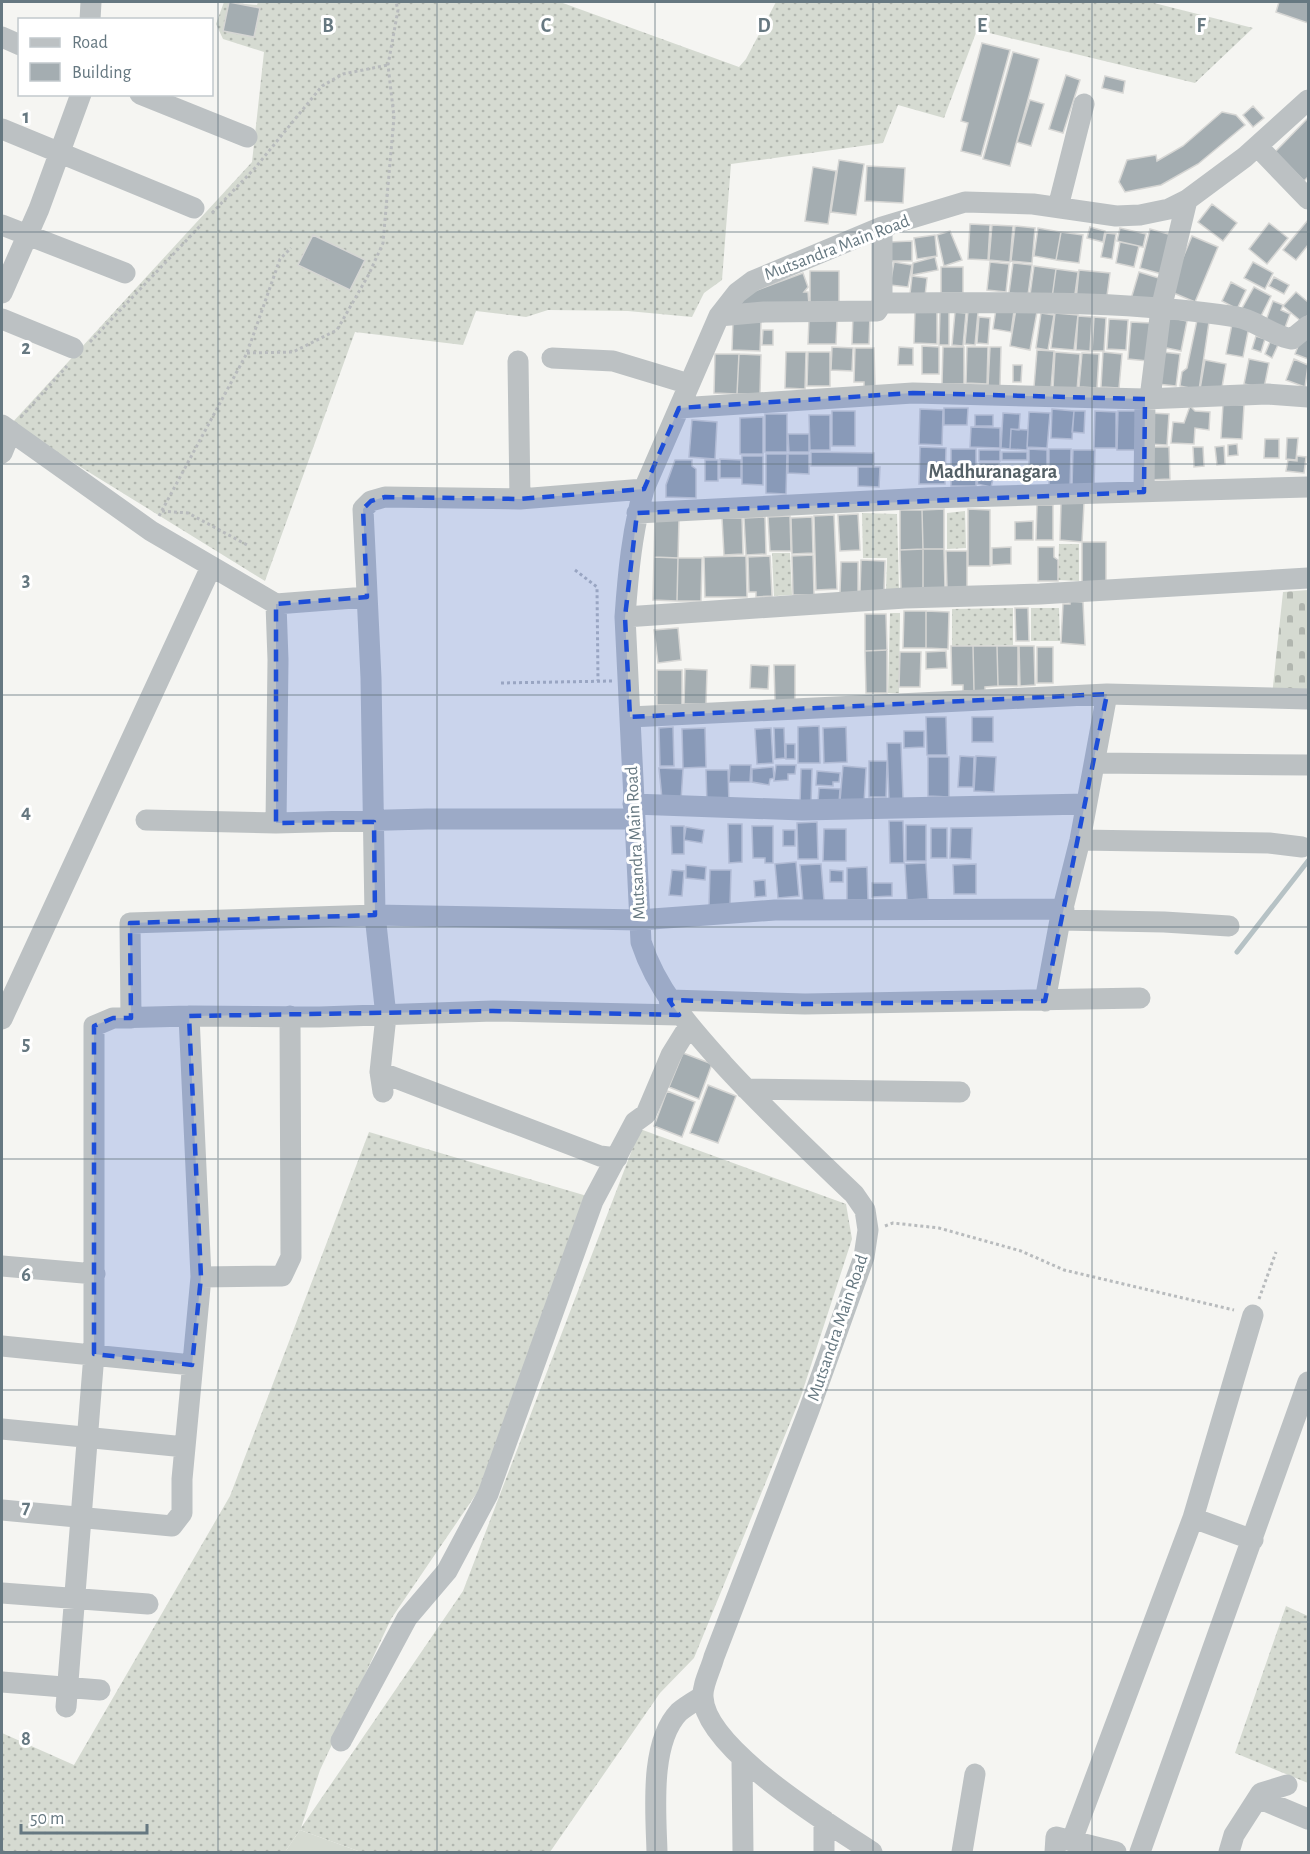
<svg xmlns="http://www.w3.org/2000/svg" width="1310" height="1854" viewBox="0 0 1310 1854" font-family="'Alegreya Sans',sans-serif">
  <style>
    .grass { fill: url(#grass-dots) }
    .cemetery { fill: url(#cemetery-stones) }
    .garden { fill: #d5dad1 }
    .lines { fill: none; stroke-linecap: round; stroke-linejoin: round }
    .stream { stroke: #b6c2c5; stroke-width: 5 }
    .building { fill: #a4adb1; stroke: #d6d6d4; stroke-width: 1.5 }
    .path { stroke: #b8bbbd; stroke-width: 3; stroke-dasharray: 3 3; stroke-linecap: butt }
    .minor { stroke: #bcc1c3; stroke-width: 21 }
    .marked { fill: #1d4ed8; fill-opacity: 0.2; stroke: #1d4ed8; stroke-width: 4.5; stroke-dasharray: 12 8; stroke-linejoin: round }
    .grid { fill: none; stroke: #667881; stroke-width: 1.5; stroke-opacity: 0.55 }
    .labels { text-anchor: middle; dominant-baseline: central; stroke-width: 6; stroke-linejoin: round; paint-order: stroke }
    .street-label { font-size: 18px; fill: #667881; stroke: #fff }
    .neighbourhood-label { font-size: 20px; font-weight: bold; fill: #546066; stroke: #fff }
    .grid-label { font-size: 20px; text-anchor: middle; font-weight: bold; fill: #667881; stroke: #fff; stroke-width: 6; stroke-linejoin: round; paint-order: stroke }
  </style>
  <defs>
    <pattern id="grass-dots" width="8" height="8" patternUnits="userSpaceOnUse" patternTransform="scale(1.5)"><rect width="8" height="8" fill="#d5dad1"/><path d="M2 2h.1M6 6h.1" fill="none" stroke="#b1b6af" stroke-width="1.8" stroke-linecap="round"/></pattern>
    <pattern id="cemetery-stones" width="16" height="16" patternUnits="userSpaceOnUse" patternTransform="scale(1.5)"><rect width="16" height="16" fill="#d5dad1"/><path d="M2 7V4a2 2 0 0 1 4 0v3zM10 15v-3a2 2 0 0 1 4 0v3z" fill="#b1b6af"/></pattern>
  </defs>
  <rect width="100%" height="100%" fill="#f5f5f2"/>
  <path class="grass" d="M224,2L257,5L258,2H560L739,67L746,59L776,2H1150L1253,28L1195,83L977,30L944,118L898,105L883,143L731,164L722,280L704,293L692,317L628,311L548,310L526,317L476,311L463,345L355,332L265,581L11,424L252,162L264,52L223,39L216,24Z
    M965,511L966,548L947,549V513Z
    M862,513L897,514L899,589L886,591L887,558H863Z
    M1059,544H1079V581L1058,580Z
    M772,553H790L792,595L774,596Z
    M1013,608V645L952,646V609Z
    M1031,608H1059L1060,641H1031Z
    M890,613H900L899,693H888Z
    M640,1129L846,1204L852,1239L801,1396L694,1658L660,1693L550,1852H361L300,1830L285,1852H2V1733L74,1765L230,1496L369,1132L587,1196L481,1487L391,1619L320,1770L301,1828L463,1591Z
    M1286,1606L1308,1616V1783L1235,1753Z"/>
  <path class="cemetery" d="M1308,590V707L1271,705L1283,592Z"/>
  <path class="garden" d="M300,1830L361,1852H285Z"/>
  <g class="lines">
    <path class="stream" d="M1237,952L1308,861"/>
  </g>
  <path class="building" d="M229,2L260,8L254,37L223,31Z
    M1279,2H1308V23L1276,12Z
    M982,43L1010,50L981,156L961,151L968,123L961,121Z
    M1013,52L1039,59L1010,166L983,159Z
    M1066,75L1080,80L1063,133L1049,129Z
    M1105,76L1125,81L1123,93L1102,88Z
    M1030,100L1044,104L1031,146L1017,142Z
    M1253,106L1264,118L1253,127L1243,115Z
    M1222,112L1236,115L1245,125L1198,164L1161,185L1125,192L1119,182L1127,160L1156,155L1157,161L1183,146Z
    M1308,118V177L1304,181L1275,152Z
    M839,160L864,164L856,215L831,212Z
    M867,166L905,168L903,203L865,201Z
    M813,167L836,171L828,224L805,221Z
    M1212,204L1237,223L1223,241L1198,222Z
    M1308,220V245L1296,260L1283,250Z
    M1269,223L1288,238L1267,264L1249,249Z
    M970,224L990,225L988,260L968,259Z
    M992,225L1013,226L1010,262L989,260Z
    M1015,226L1035,228L1032,263L1011,261Z
    M1090,227L1105,231L1103,242L1087,238Z
    M1038,228L1061,232L1056,260L1034,256Z
    M1120,228L1146,234L1143,247L1117,241Z
    M1150,229L1172,235L1162,274L1140,268Z
    M950,231L962,260L944,266L937,235Z
    M1061,232L1083,235L1079,263L1056,260Z
    M1106,233L1116,234L1112,259L1101,257Z
    M313,235L365,260L350,290L298,265Z
    M935,235L937,256L917,259L914,238Z
    M1192,236L1218,247L1195,302L1169,291Z
    M912,241V261H889V242Z
    M1120,242L1139,246L1134,267L1116,263Z
    M935,257L938,270L912,275L913,263Z
    M894,262L912,265L908,287L890,285Z
    M990,262L1009,264L1006,292L987,290Z
    M1253,262L1273,273L1265,289L1244,278Z
    M1013,263L1032,265L1028,295L1009,293Z
    M1034,266L1056,269L1052,298L1030,295Z
    M941,267H963V293H941Z
    M1056,269L1078,272L1074,301L1052,298Z
    M1079,270L1110,273L1106,303L1076,300Z
    M810,271H839V305H810Z
    M1139,272L1162,279L1154,306L1131,299Z
    M803,273L808,287L804,292H808L809,305L737,306L752,292Z
    M912,276L927,278L925,296L910,294Z
    M1274,277L1289,285L1284,294L1269,286Z
    M1231,282L1246,290L1237,309L1222,301Z
    M1254,287L1271,296L1259,320L1241,310Z
    M1296,292L1308,302V315L1302,322L1283,306Z
    M1273,301L1283,305L1281,310L1290,314L1283,333L1264,326Z
    M915,309L937,310V344L914,343Z
    M996,309L1014,311L1011,332L993,329Z
    M1016,309L1037,312L1030,350L1010,346Z
    M940,310H949V345H939Z
    M968,311L978,312L975,345L965,344Z
    M955,312L966,313L963,346L952,345Z
    M1041,313L1054,315L1048,350L1036,348Z
    M1055,313L1078,315L1074,350L1051,348Z
    M853,315H870L869,344H852Z
    M1078,316L1092,317L1090,351L1076,350Z
    M979,317L990,318L988,344L977,343Z
    M1094,317L1106,318L1104,351H1092Z
    M1168,317L1187,321L1181,351L1162,347Z
    M809,319L837,320L836,344H808Z
    M1109,319L1128,320L1126,350L1107,349Z
    M1197,320L1209,322L1199,390L1180,386L1182,372L1187,368Z
    M733,321L761,322L760,351L732,350Z
    M1131,322L1151,323L1148,361L1128,359Z
    M1232,324L1249,327L1243,357L1226,354Z
    M763,330H773V345H762Z
    M1303,333L1308,335V359L1295,354Z
    M1256,336L1265,339L1261,352L1252,349Z
    M1270,342L1278,345L1272,358L1265,354Z
    M922,346L939,347V374H922Z
    M832,347L853,348L852,371L831,370Z
    M899,347L913,348V365H898Z
    M943,347H964V384H942Z
    M967,347H988L987,384L966,383Z
    M990,347H1001L1000,386H988Z
    M855,348H874L875,387H864V382H854Z
    M1037,350L1054,351L1051,388L1034,387Z
    M786,352H806L805,389L785,388Z
    M808,352H830V386H807Z
    M1055,352L1080,354L1077,390L1053,388Z
    M1103,352L1122,354L1119,388L1101,387Z
    M1162,352L1180,354L1176,386L1157,384Z
    M1082,353L1099,354L1097,388L1079,387Z
    M715,354H739L737,394L714,393Z
    M739,354L761,355L760,394H737Z
    M1249,359L1269,363L1264,388L1244,384Z
    M1294,359L1308,365L1305,387L1286,380Z
    M1205,360L1226,364L1221,393L1200,389Z
    M1013,365H1022L1021,382H1013Z
    M1223,404L1244,405L1242,439L1221,438Z
    M1190,406L1195,411L1210,412L1209,430L1195,428L1194,444L1171,443L1173,422L1184,423Z
    M944,408H968L967,425H944Z
    M920,409L943,410L942,445L919,444Z
    M1052,409L1074,411L1072,439L1051,438Z
    M832,411H855V446H832Z
    M1074,411H1085L1084,433L1072,432Z
    M1095,411L1116,412V448H1094Z
    M1118,411H1141L1140,450H1117Z
    M1029,412L1050,413L1047,448L1027,447Z
    M1003,413L1020,414L1019,430L1011,429L1010,449L1001,448Z
    M1150,413L1169,414L1167,445L1148,444Z
    M765,414H787V452H765Z
    M809,415H830V450H810Z
    M975,415H993V426H975Z
    M763,417V454H740V418Z
    M692,420L717,422L715,459L689,457Z
    M971,427L1000,428V448L970,447Z
    M1011,429L1028,430L1027,450L1010,449Z
    M788,434H809V452H789Z
    M1287,438H1298L1296,460L1286,459Z
    M1265,439H1279V458H1264Z
    M1237,444L1238,455L1228,456V445Z
    M1224,446L1225,464L1217,465L1215,447Z
    M920,447L946,448L945,484H919Z
    M1147,447H1169L1170,479L1148,480Z
    M1193,447H1203L1204,466L1194,467Z
    M951,449H976V486H951Z
    M1029,449L1047,450V480H1029Z
    M1049,449H1071L1070,488L1049,487Z
    M979,450H1000V461H979Z
    M1073,450H1095L1094,487H1072Z
    M811,452L874,453V466H811Z
    M1002,452H1027V460H1002Z
    M766,454H787L786,494L766,493Z
    M788,454H809V474L788,473Z
    M742,456H763V485L742,484Z
    M1297,456L1306,457L1304,473L1286,471L1288,460L1297,461Z
    M720,459L741,460V478H720Z
    M675,460H692V466L696,469V498L666,497V485Z
    M705,460H718V481H705Z
    M980,463H999L998,471H980Z
    M858,467H880L879,487L858,486Z
    M979,476L993,479L991,487L977,484Z
    M1061,503H1084L1082,542L1060,540Z
    M1037,505H1053V540H1036Z
    M944,509V549H923L922,510Z
    M968,509L990,510V566H968Z
    M900,510H922L923,549L900,550Z
    M858,514L860,550L840,551L838,515Z
    M834,515L837,589L816,590L814,516Z
    M790,516L791,551H770L768,517Z
    M765,517L766,554L746,555L744,518Z
    M812,517L813,553L792,554L791,518Z
    M655,518L679,519L678,558L654,557Z
    M722,518H742L743,554L724,555Z
    M1033,521V540H1015V522Z
    M1082,542H1106V584H1082Z
    M1011,547V564L992,565V548Z
    M1038,547H1054V557L1058,560V581H1038Z
    M923,549H944L945,589H923Z
    M923,549V589L901,590L900,550Z
    M946,551H967V588H947Z
    M813,555L814,595H793L792,556Z
    M746,556L747,597H705L704,557Z
    M770,556L772,596L756,597V592H749L748,557Z
    M654,557L678,558L677,601L653,600Z
    M678,558H702L701,601H677Z
    M861,560L885,561L884,593L860,592Z
    M841,562H858V593H840Z
    M1070,601L1083,602L1085,645L1061,643L1063,604H1070Z
    M1015,608H1028L1029,641H1016Z
    M904,611H926V648H903Z
    M926,611L949,612L948,649L926,648Z
    M865,614H886L887,650L865,651Z
    M678,628L681,660L658,663L654,630Z
    M951,646H973L974,691H963V685H952Z
    M973,646H997L998,686L985,687V691H974Z
    M997,646H1018V686H998Z
    M1019,646H1034L1035,685L1020,686Z
    M1037,647H1053V683H1037Z
    M887,650V693H866L865,651Z
    M946,651L947,668L926,669V652Z
    M900,652H921L920,687H899Z
    M751,665L769,666L768,689L750,688Z
    M774,665H795V701H775Z
    M685,669L707,670L706,704H684Z
    M657,670H682V705H657Z
    M926,717H946L947,755H927Z
    M972,717H993V742H972Z
    M819,726L820,763H798V727Z
    M673,727L674,766H660L659,728Z
    M846,727L847,762L824,763L823,728Z
    M705,728L706,767L683,768L682,729Z
    M771,728L773,763L757,764L755,729Z
    M774,728H784L785,758L775,759Z
    M904,731H924V747L904,748Z
    M887,743H901L903,799L889,800Z
    M786,744H795V759H786Z
    M960,756L974,757L973,787H958Z
    M976,756L996,757L994,792L974,791Z
    M928,757H949V797L928,796Z
    M869,761H887L886,797H869Z
    M730,765H751L750,782H729Z
    M776,765H796L795,774H788V780L774,781Z
    M843,766L866,768L864,803L840,801Z
    M773,767L774,778L770,779L769,785L752,782V769Z
    M659,768L683,769L681,800L662,799Z
    M801,769H812L811,805H800Z
    M706,770H728L729,805H707Z
    M817,771L840,773L839,782H833V786L816,785Z
    M819,788L840,789L839,803L818,802Z
    M889,821H903L904,863H890Z
    M817,822L818,859H798L797,823Z
    M728,824H742V862L729,863Z
    M906,825H926V861H906Z
    M671,826H684V854H672Z
    M752,826H773V863H765V858H753Z
    M686,827L704,830L702,843L684,840Z
    M931,828H947V858H931Z
    M951,828H972L971,859L950,858Z
    M824,829H846V861H823Z
    M783,830H795V846H783Z
    M796,862L799,896L778,898L775,864Z
    M926,863L928,899L907,900L905,864Z
    M821,864L824,901L803,902L800,865Z
    M976,864V894H954L953,865Z
    M686,865L706,867L705,880L686,878Z
    M867,867L868,900H847V868Z
    M672,870L684,871L682,896L669,895Z
    M710,870H731L730,906H709Z
    M830,870L843,871V882H830Z
    M765,880L766,896L755,897L754,881Z
    M872,883H892V896L872,897Z
    M683,1053L712,1064L699,1099L669,1087Z
    M708,1085L736,1096L718,1143L690,1133Z
    M667,1091L695,1102L682,1137L654,1126Z"/>
  <g class="lines">
    <path class="path" d="M212,213L255,168L322,86L343,74L388,65
      M90,342L201,225
      M247,353L293,352L337,330L369,274L383,243L394,117L388,65L398,10L396,2
      M21,417L67,366
      M162,511L188,513L249,546
      M159,516L247,353L280,259L291,248
      M575,570L597,587L598,681
      M501,683L612,681
      M885,1226L893,1223L939,1228L1021,1251L1064,1270L1234,1310
      M1259,1299L1276,1252"/>
    <path class="minor" d="M90,20L91,2
      M2,37L20,45
      M140,94L247,137
      M2,129L194,208
      M1257,146L1308,199
      M1058,207L1084,104
      M2,225L125,273
      M2,293L39,209L81,94
      M882,303C1000,303 1120,299 1237,317C1256,320 1272,336 1292,339L1308,326
      M719,316L764,312L877,311L882,303V227
      M2,319L73,348
      M552,358L613,361L689,384
      M518,361L520,499
      M1150,398L1161,309L1187,200
      M679,408L913,393L1145,399L1267,394L1308,397
      M2,425L151,531L276,604L367,597
      M2,453L11,431
      M1144,492L1145,399
      M637,513L929,498L1308,487
      M625,617L905,598L1040,594L1308,578
      M630,717L1107,694L1308,699
      M1095,763L1308,765
      M633,804L802,810L1086,804
      M146,820L276,823L427,819H634
      M276,823L278,660L276,604
      M1080,840L1269,843L1302,847
      M1060,920L1164,922L1229,926
      M669,1000L805,1004L1140,998
      M1045,1001L1060,920L1080,840L1107,694
      M131,1018L130,923L375,915L639,920L775,910L1064,909
      M2,1019L211,567
      M380,1072L600,1156L617,1158
      M746,1089L960,1092
      M383,1092L380,1072L386,1016L375,915L371,678L363,509L371,501L385,497L520,499L644,489
      M2,1266L95,1274
      M201,1277L282,1276L291,1257L290,1016
      M2,1346L192,1365
      M2,1429L185,1447
      M2,1510L172,1526L182,1513V1479L201,1277L189,1016
      M1193,1518L1253,1540
      M2,1593L148,1604
      M2,1682L100,1690
      M66,1707L94,1354V1026L113,1018L189,1016L320,1017L493,1011L679,1015
      M341,1741L407,1618L447,1571L488,1494L593,1201L635,1122L646,1114L671,1055L689,1026
      M742,1759L743,1852
      M1258,1798L1308,1819
      M824,1820V1852
      M1072,1840L1193,1518L1253,1315
      M657,1852C656,1813 649,1743 679,1712C686,1706 695,1701 703,1696
      M872,1852C831,1825 705,1749 703,1697C702,1685 711,1669 714,1657L809,1410L864,1257L868,1230L865,1210L854,1194C809,1151 764,1109 723,1064C689,1026 657,991 641,942L625,617C628,574 632,531 644,489L719,316L737,293L753,281L882,227L965,202L1033,204L1116,216L1140,215L1169,209L1187,200L1245,157L1308,100
      M962,1852L975,1774
      M1055,1852L1056,1837L1116,1852
      M1140,1852L1308,1382
      M1229,1852L1234,1835L1261,1793L1287,1785"/>
  </g>
  <path class="marked" d="M913,393L1145,399L1144,492L637,513L625,617L630,717L1107,694L1045,1001L805,1004L669,1000L679,1015L493,1011L189,1016L201,1277L192,1365L94,1354V1026L113,1018H131L130,923L375,915L374,822L276,823V604L367,597L363,509L371,501L385,497L520,499L644,489L679,408Z"/>
  <path class="grid" d="M218,2V1852M437,2V1852M655,2V1852M873,2V1852M1092,2V1852M2,232H1308M2,464H1308M2,695H1308M2,927H1308M2,1159H1308M2,1390H1308M2,1622H1308"/>
  <g class="labels">
    <g class="street-label">
      <text transform="translate(837 248) rotate(-21)">Mutsandra Main Road</text>
      <text transform="translate(636 843) rotate(-93)">Mutsandra Main Road</text>
      <text transform="translate(838 1328) rotate(-71)">Mutsandra Main Road</text>
    </g>
    <g class="neighbourhood-label">
      <text x="993" y="472">Madhuranagara</text>
    </g>
  </g>
  <g class="grid-label">
    <text x="328" y="32">B</text>
    <text x="546" y="32">C</text>
    <text x="764" y="32">D</text>
    <text x="982" y="32">E</text>
    <text x="1201" y="32">F</text>
    <text x="26" y="123">1</text>
    <text x="26" y="354">2</text>
    <text x="26" y="586">3</text>
    <text x="26" y="818">4</text>
    <text x="26" y="1050">5</text>
    <text x="26" y="1281">6</text>
    <text x="26" y="1513">7</text>
    <text x="26" y="1745">8</text>
  </g>
  <rect width="1310" height="1854" fill="none" stroke="#667881" stroke-width="6"/>
  <rect x="18" y="18" width="195" height="78" fill="#ffffff" stroke="#c2c9cd" stroke-width="1.5"/>
  <rect x="30" y="38" width="30" height="9" fill="#bcc1c3" stroke="#c2c9cd" stroke-width="1.5"/>
  <text x="72" y="48" font-size="18" fill="#667881">Road</text>
  <rect x="30" y="63" width="30" height="18" fill="#a4adb1" stroke="#c2c9cd" stroke-width="1.5"/>
  <text x="72" y="78" font-size="18" fill="#667881">Building</text>
  <path d="M21 1824v9h126v-9" fill="none" stroke="#667881" stroke-width="3"/>
  <text x="30" y="1824" font-size="18" fill="#667881" stroke="#ffffff" stroke-width="4.5" paint-order="stroke">50 m</text>
</svg>
